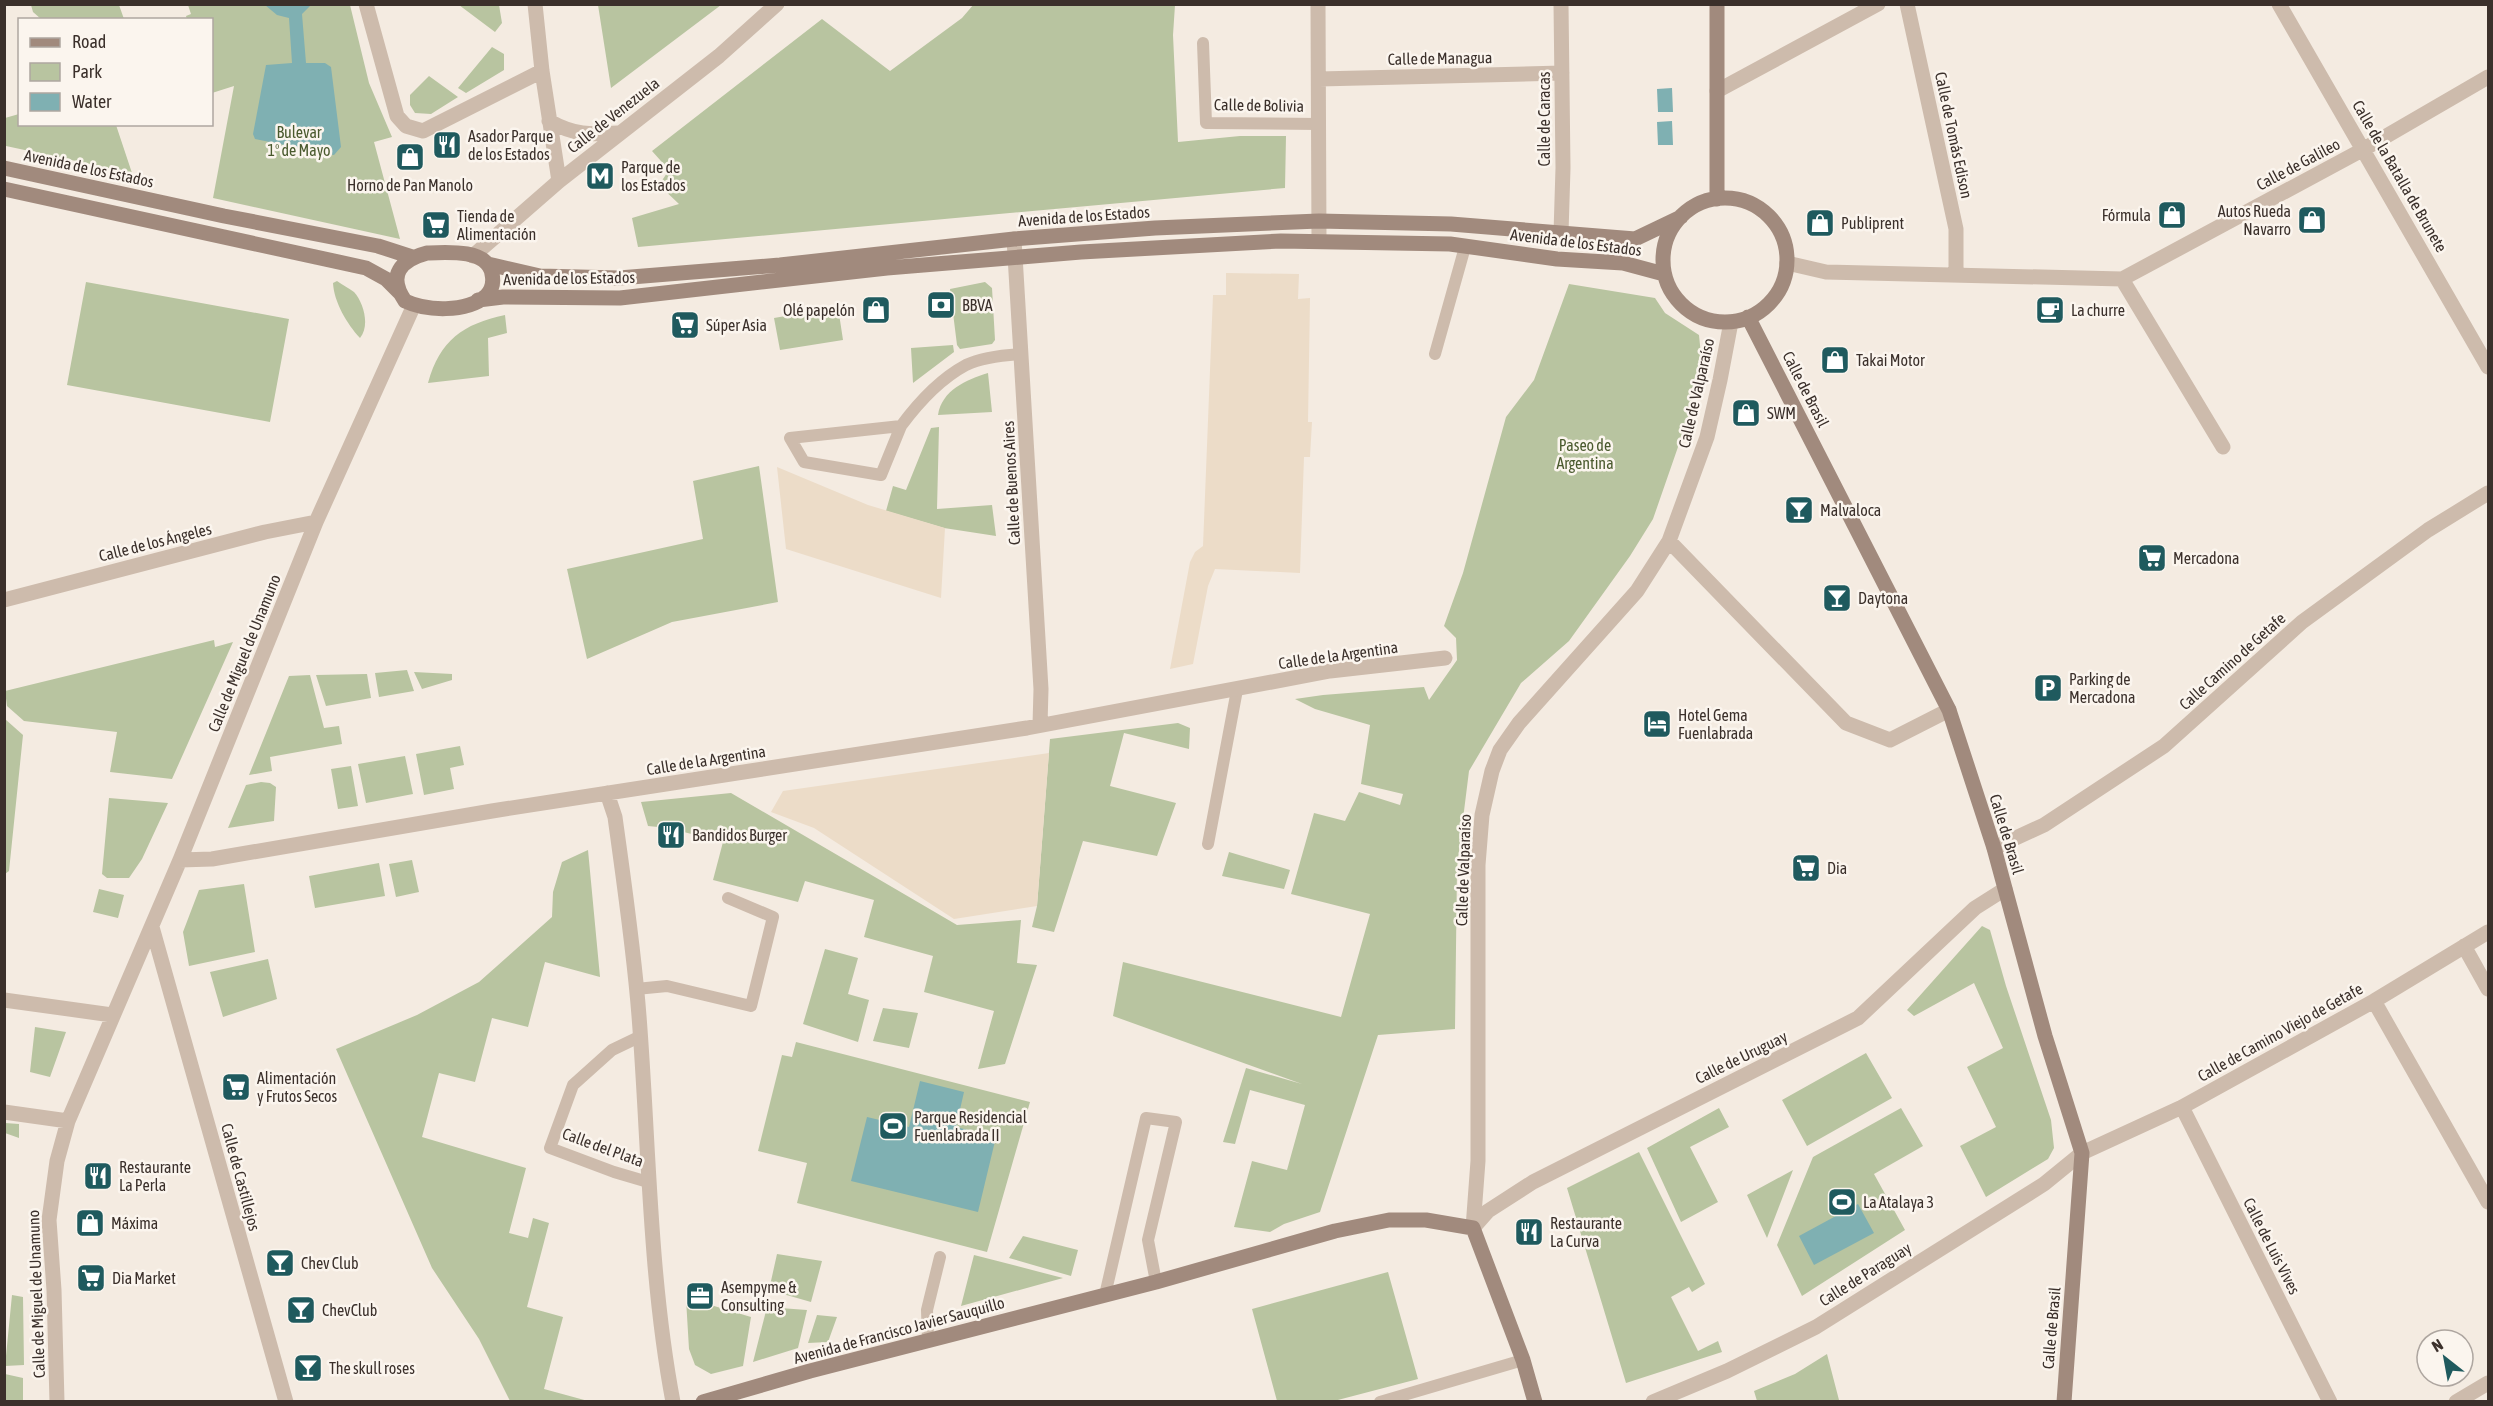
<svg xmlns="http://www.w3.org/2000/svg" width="2493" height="1406" viewBox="0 0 2493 1406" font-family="'Asap Condensed',sans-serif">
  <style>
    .green { fill: #b8c4a0 }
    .plaza { fill: #ecdcc8 }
    .water { fill: #7fb0b2 }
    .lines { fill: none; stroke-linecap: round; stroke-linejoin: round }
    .lane { stroke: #cdbbac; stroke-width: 12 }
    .street { stroke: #cdbbac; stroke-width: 15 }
    .secondary { stroke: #a18a7d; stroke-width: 15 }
    .labels { text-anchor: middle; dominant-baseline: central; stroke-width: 5; stroke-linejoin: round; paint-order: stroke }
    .street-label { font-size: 16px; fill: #3b302b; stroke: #fbf5ee }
    .park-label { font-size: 16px; fill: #4a5a2e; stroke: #fbf5ee }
    .poi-label { font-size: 16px; fill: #3b302b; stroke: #fbf5ee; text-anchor: start }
  </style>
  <rect width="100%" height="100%" fill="#f4ebe1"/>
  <path class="green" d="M974,4L1175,5L1173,35L1178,142L1240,136H1286L1285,188L638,247L632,218L679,204L659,185L669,170L652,151L822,19L890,71L962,18Z
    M31,5H119L124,19H41L33,12Z
    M188,5H350L369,83L392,137L374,142L400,239L213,198L234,86L212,93V20L187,19L186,16L191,14Z
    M459,5H499L502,23L495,32Z
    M598,5L721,4V5L611,88Z
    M492,47L504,54V70L466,93L458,88Z
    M429,76L458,97L431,114L415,113L410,105V95Z
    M19,114L20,124L116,125L132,173L6,146L5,118Z
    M337,281C342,285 349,288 354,292C364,303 370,326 360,338C347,324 334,302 333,283Z
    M86,282L289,319L270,422L67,385Z
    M985,282L992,288L995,340L992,344L960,349L957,345L950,289Z
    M1569,284L1655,298L1665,313L1699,335L1703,375L1653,519L1630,556L1569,641L1521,683L1469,771L1457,867L1455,1029L1378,1035L1320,1212L1284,1224L1270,1232L1234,1227L1252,1161L1287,1170L1305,1105L1250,1090L1235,1144L1223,1142L1246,1068L1302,1084L1113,1016L1123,962L1341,1017L1370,914L1291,894L1314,813L1345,821L1359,792L1400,805L1403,794L1361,784L1370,725L1315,709L1295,699L1323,695L1424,687L1429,700L1457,660L1456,638L1444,626L1463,573L1506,417L1534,380Z
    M838,307L843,340L780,350L774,318Z
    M505,315L507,333L488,338L489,376L428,383C440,340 463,324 505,315Z
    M953,345L954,352L913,383L911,348Z
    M988,373L992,412L938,415C942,390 966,380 988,373Z
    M939,427L937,509L992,505L996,536L944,528L886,511L893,486L906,490L931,428Z
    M759,466L778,602L672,622L587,659L567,569L703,539L693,481Z
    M214,640L215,647L233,642L172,779L110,772L117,732L24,721L7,706L5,691Z
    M407,670L414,691L379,697L375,673Z
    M414,672L452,674V680L422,689Z
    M367,674L371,698L326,706L316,675Z
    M310,675L324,728L339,726L342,744L270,757L272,771L249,775L289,676Z
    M5,719L23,735L9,871L5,874Z
    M1178,723L1190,728L1189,749L1124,733L1110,786L1176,803L1157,856L1083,841L1054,932L1032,927L1037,906L1050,739Z
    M460,746L464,765L450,768L454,789L424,795L416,754Z
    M405,756L413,794L366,803L358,764Z
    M351,766L358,806L338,809L331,769Z
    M261,782L270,783L276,787L274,821L228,828L246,785Z
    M731,793L957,925L1021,920L1017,963L1037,965L1005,1064L978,1069L994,1011L924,992L933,956L864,937L874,900L805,881L798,902L713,880L723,842L668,828L648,826L641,802Z
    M109,798L168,803L142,859L129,878H107L102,874Z
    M588,850L600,977L545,962L528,1027L492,1018L475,1082L439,1073L422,1137L526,1168L509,1233L528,1238L533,1218L549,1223L527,1307L563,1317L544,1389L588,1401H510L479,1339L432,1268L336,1049L417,1015L479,982L552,917L553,892L562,862Z
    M1229,852L1290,870L1284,889L1222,876Z
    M412,860L419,892L396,897L389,864Z
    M379,863L385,896L315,908L309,876Z
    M244,884L255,952L189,966L183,932L199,890Z
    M99,889L124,895L118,918L93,912Z
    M1982,926L1990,930L2006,986L2051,1120L2054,1148L2048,1159L1986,1197L1960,1146L1996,1127L1967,1067L2003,1048L1974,983L1914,1016L1907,1010Z
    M825,949L858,958L848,994L869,1000L858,1042L803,1024Z
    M268,959L277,999L223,1017L210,972Z
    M883,1008L918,1013L909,1048L873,1041Z
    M35,1027L66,1032L50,1077L30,1072Z
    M796,1042L1030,1102L987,1252L797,1203L807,1163L758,1151L782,1055L792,1057Z
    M1866,1053L1892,1098L1807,1146L1782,1100Z
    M1719,1108L1729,1127L1690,1147L1718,1202L1681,1222L1647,1148Z
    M1901,1108L1923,1146L1874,1174L1905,1230L1802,1296L1777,1245L1813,1157Z
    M5,1123L19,1124V1138L5,1133Z
    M1639,1152L1705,1284L1692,1292L1689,1287L1671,1297L1698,1351L1718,1341L1722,1352L1626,1383L1567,1188Z
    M1793,1170L1767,1238L1747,1195Z
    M1023,1236L1078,1250L1071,1276L1009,1258Z
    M777,1254L822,1261L811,1302L769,1290Z
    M974,1255L1063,1278L961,1306Z
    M1388,1272L1418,1379L1334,1401H1277L1252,1309Z
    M12,1295L23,1297L24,1365L5,1366Z
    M686,1299L694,1300L751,1317L743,1366L711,1374L695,1365L689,1349Z
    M767,1307L807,1310L798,1348L753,1362Z
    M817,1315L837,1317L828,1342L808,1343Z
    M1827,1354L1839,1400L1757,1401L1754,1391L1795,1374Z
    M5,1374L23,1378V1401H5Z"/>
  <path class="plaza" d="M1226,273L1299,274L1298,299L1310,298L1308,422H1312L1310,457H1304L1300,573L1215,569L1208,586L1193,664L1170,669L1190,562L1195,552L1203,546L1213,295H1226Z
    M777,467L868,505L945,528L941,598L786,549Z
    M1049,753L1037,906L954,919L814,828L771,812L783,791Z"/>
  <path class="water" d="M265,5H311L302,14L306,63H325L331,67L341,147L334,155L255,139L253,134L266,65L292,63L289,18L277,15Z
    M1672,88L1673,112H1658L1657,89Z
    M1672,121L1673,145H1658L1657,122Z
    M920,1081L964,1092L956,1127L996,1137L978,1212L851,1181L867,1117L909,1127Z
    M1858,1204L1874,1233L1814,1265L1799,1236Z"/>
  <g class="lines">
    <path class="lane" d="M1203,43L1206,123L1319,124
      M1435,354L1465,247
      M901,426L881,475L804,462L790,438L901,426C918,403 940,379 966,365C983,357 1004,355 1022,354
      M1208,844L1237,690
      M636,989L667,986L751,1006L773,917L728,898
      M639,1037L612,1050L573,1085L550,1148L614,1172L648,1182
      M1105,1295L1146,1118L1176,1122L1148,1240L1156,1282
      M928,1340L927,1310L940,1257
      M1380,1402L1523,1360"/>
    <path class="street" d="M366,4L397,116L406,126L423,131L542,71
      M535,4L542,71L559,181
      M1318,4L1319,241
      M1907,4L1956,229V274
      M2279,4L2488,367
      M1319,79L1562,73
      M1717,91L1878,4
      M549,121C574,135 590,135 618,133
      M1561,233L1563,168L1561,4
      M1014,239L1041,689L1040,725
      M473,256L559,181L719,56L777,4
      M1787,263L1826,272L2122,279L2364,149L2488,77
      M2122,279L2223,447
      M1669,541L1846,723L1890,740L1949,710
      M4,600L265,532L316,522
      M607,793L615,817C624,883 634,950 639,1016C649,1144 649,1275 673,1402
      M1994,848L2044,825L2164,746L2302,622L2428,530L2488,493
      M180,860L212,859L492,811L1027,728L1330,671L1445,658
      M152,927L286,1402
      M2464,946L2488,989
      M4,1000L112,1015
      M2374,1001L2488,1202
      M2182,1107L2330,1402
      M4,1112L68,1121
      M1473,1228L1478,1161V865L1482,815L1492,771L1500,750L1519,723L1637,591L1669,541L1707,437L1720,380L1731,322
      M1473,1228L1488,1211L1533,1182L1858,1018L1975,908L2005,889
      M57,1402L54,1290L49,1220L57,1161L68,1121L180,860L316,522L414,305
      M1653,1402L1727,1371L1816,1327L2044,1184L2082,1153L2182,1107L2374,1001L2488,932
      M2456,1402L2488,1383"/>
    <path class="secondary" d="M4,168L224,216L378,246L412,257
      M4,189L366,268L386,279L400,293
      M1663 260a62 62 0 1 1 124 0a62 62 0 1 1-124 0Z
      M1717,199V4
      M427,253C447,252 488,249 492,274C494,283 492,290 486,296C466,313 426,311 405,301C387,275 401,260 427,253Z
      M488,264L540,276L619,278L780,265L1014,239L1155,228L1319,221L1451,224L1635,239L1681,217
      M478,300L503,297L620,298L887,268L1081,252L1281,241L1450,244L1557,259L1623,263L1664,274
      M1748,317L1949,710L1994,848L2045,1036L2082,1153L2064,1402
      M703,1402L810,1371L1156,1282L1335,1231L1389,1220H1426L1473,1228L1523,1360L1535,1402"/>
  </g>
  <defs>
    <g id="restaurant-square" transform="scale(1.5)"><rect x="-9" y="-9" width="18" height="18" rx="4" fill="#1f5a5e" stroke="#fbf5ee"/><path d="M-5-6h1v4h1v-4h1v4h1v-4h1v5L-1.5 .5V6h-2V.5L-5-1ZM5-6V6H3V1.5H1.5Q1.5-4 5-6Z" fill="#fff"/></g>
    <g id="shop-square" transform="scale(1.5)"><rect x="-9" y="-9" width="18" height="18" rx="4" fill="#1f5a5e" stroke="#fbf5ee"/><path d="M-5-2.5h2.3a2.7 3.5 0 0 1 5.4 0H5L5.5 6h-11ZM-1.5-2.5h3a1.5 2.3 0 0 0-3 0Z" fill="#fff"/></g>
    <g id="metro-square" transform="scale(1.5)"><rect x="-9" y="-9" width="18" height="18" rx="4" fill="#1f5a5e" stroke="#fbf5ee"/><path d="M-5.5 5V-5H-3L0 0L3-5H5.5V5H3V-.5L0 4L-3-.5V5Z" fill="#fff"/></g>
    <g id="supermarket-square" transform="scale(1.5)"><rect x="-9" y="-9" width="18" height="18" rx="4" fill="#1f5a5e" stroke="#fbf5ee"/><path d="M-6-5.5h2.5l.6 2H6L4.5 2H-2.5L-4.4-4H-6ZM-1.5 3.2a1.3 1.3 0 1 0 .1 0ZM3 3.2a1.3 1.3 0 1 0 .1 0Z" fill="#fff"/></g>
    <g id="bank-square" transform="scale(1.5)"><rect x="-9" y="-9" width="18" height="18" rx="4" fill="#1f5a5e" stroke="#fbf5ee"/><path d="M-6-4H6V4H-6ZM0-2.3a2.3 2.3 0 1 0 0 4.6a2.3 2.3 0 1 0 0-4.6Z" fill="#fff"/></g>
    <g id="cafe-square" transform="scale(1.5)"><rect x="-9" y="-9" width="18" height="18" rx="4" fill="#1f5a5e" stroke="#fbf5ee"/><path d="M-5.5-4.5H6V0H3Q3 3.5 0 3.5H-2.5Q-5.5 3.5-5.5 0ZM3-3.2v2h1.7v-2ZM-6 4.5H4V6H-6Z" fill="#fff"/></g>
    <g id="bar-square" transform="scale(1.5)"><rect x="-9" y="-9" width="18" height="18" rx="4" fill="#1f5a5e" stroke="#fbf5ee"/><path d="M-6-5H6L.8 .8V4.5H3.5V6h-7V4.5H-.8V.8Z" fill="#fff"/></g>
    <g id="parking-square" transform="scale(1.5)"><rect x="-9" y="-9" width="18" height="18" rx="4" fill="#1f5a5e" stroke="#fbf5ee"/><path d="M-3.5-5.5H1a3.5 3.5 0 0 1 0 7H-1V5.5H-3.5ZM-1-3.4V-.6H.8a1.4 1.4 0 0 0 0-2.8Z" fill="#fff"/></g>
    <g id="hotel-square" transform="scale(1.5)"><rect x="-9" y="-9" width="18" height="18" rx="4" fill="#1f5a5e" stroke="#fbf5ee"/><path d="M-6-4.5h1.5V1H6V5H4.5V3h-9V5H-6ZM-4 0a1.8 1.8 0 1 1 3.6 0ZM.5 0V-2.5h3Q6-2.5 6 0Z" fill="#fff"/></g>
    <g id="stadium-square" transform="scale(1.5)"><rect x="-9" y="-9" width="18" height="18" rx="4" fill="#1f5a5e" stroke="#fbf5ee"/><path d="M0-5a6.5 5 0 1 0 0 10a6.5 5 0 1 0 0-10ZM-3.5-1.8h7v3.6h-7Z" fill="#fff"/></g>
    <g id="office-square" transform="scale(1.5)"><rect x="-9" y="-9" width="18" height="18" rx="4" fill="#1f5a5e" stroke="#fbf5ee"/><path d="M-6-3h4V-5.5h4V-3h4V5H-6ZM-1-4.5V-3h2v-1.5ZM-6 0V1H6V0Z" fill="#fff"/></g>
  </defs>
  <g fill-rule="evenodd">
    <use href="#restaurant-square" x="447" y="145"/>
    <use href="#shop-square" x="410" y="157"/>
    <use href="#metro-square" x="600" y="176"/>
    <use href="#shop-square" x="2172" y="215"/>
    <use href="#shop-square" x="2312" y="220"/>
    <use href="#shop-square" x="1820" y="223"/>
    <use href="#supermarket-square" x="436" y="225"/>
    <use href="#bank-square" x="941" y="305"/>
    <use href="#shop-square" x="876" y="310"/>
    <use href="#cafe-square" x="2050" y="310"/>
    <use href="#supermarket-square" x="685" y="325"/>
    <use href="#shop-square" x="1835" y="360"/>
    <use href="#shop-square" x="1746" y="413"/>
    <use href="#bar-square" x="1799" y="510"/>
    <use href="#supermarket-square" x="2152" y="558"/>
    <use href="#bar-square" x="1837" y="598"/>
    <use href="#parking-square" x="2048" y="688"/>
    <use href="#hotel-square" x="1657" y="724"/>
    <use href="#restaurant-square" x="671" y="835"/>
    <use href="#supermarket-square" x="1806" y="868"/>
    <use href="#supermarket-square" x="236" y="1087"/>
    <use href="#stadium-square" x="893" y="1126"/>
    <use href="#restaurant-square" x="98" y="1176"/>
    <use href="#stadium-square" x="1842" y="1202"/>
    <use href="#shop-square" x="90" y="1223"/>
    <use href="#restaurant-square" x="1529" y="1232"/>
    <use href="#bar-square" x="280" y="1263"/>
    <use href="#supermarket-square" x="91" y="1278"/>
    <use href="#office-square" x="700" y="1296"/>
    <use href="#bar-square" x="301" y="1310"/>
    <use href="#bar-square" x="308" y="1368"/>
  </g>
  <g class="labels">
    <g class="street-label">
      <text transform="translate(1440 58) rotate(-1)">Calle de Managua</text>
      <text transform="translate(1259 105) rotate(1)">Calle de Bolivia</text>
      <text transform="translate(613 115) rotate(-38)">Calle de Venezuela</text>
      <text transform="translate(1544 119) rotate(-90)">Calle de Caracas</text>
      <text transform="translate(1954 135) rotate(78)">Calle de Tomás Edison</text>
      <text transform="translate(2298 164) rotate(-28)">Calle de Galileo</text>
      <text transform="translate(89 168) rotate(12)">Avenida de los Estados</text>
      <text transform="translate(2400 176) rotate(60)">Calle de la Batalla de Brunete</text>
      <text transform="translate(1084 216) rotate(-4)">Avenida de los Estados</text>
      <text transform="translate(1576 242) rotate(7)">Avenida de los Estados</text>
      <text transform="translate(569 278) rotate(-1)">Avenida de los Estados</text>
      <text transform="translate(1806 389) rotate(63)">Calle de Brasil</text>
      <text transform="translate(1696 393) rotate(-77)">Calle de Valparaíso</text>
      <text transform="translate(1011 483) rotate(-93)">Calle de Buenos Aires</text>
      <text transform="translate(155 542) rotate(-14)">Calle de los Ángeles</text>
      <text transform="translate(244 653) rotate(-68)">Calle de Miguel de Unamuno</text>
      <text transform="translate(1338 655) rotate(-8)">Calle de la Argentina</text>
      <text transform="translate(2232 661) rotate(-42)">Calle Camino de Getafe</text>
      <text transform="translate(706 760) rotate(-9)">Calle de la Argentina</text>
      <text transform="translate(2007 834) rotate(73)">Calle de Brasil</text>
      <text transform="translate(1463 870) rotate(-88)">Calle de Valparaíso</text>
      <text transform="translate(2280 1032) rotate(-29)">Calle de Camino Viejo de Getafe</text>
      <text transform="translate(1741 1057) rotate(-26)">Calle de Uruguay</text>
      <text transform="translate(603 1147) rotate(20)">Calle del Plata</text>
      <text transform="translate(241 1177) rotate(75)">Calle de Castillejos</text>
      <text transform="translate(2272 1246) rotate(63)">Calle de Luis Vives</text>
      <text transform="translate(1865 1274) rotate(-32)">Calle de Paraguay</text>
      <text transform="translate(36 1294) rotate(-92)">Calle de Miguel de Unamuno</text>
      <text transform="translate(2051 1328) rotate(-85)">Calle de Brasil</text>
      <text transform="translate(899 1330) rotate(-15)">Avenida de Francisco Javier Sauquillo</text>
    </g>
    <g class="park-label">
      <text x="299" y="132">Bulevar<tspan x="299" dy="18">1º de Mayo</tspan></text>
      <text x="1585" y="445">Paseo de<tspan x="1585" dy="18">Argentina</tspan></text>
    </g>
    <g class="poi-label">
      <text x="468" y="136">Asador Parque<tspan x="468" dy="18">de los Estados</tspan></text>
      <text x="621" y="167">Parque de<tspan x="621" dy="18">los Estados</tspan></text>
      <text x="410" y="185" text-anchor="middle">Horno de Pan Manolo</text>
      <text x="2291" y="211" text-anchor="end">Autos Rueda<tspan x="2291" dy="18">Navarro</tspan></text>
      <text x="2151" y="215" text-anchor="end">Fórmula</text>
      <text x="457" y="216">Tienda de<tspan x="457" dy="18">Alimentación</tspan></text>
      <text x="1841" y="223">Publiprent</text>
      <text x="962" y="305">BBVA</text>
      <text x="855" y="310" text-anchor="end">Olé papelón</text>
      <text x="2071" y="310">La churre</text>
      <text x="706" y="325">Súper Asia</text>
      <text x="1856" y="360">Takai Motor</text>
      <text x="1767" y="413">SWM</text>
      <text x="1820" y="510">Malvaloca</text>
      <text x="2173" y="558">Mercadona</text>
      <text x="1858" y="598">Daytona</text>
      <text x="2069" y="679">Parking de<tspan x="2069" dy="18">Mercadona</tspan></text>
      <text x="1678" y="715">Hotel Gema<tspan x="1678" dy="18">Fuenlabrada</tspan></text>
      <text x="692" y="835">Bandidos Burger</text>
      <text x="1827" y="868">Dia</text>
      <text x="257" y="1078">Alimentación<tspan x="257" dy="18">y Frutos Secos</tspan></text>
      <text x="914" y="1117">Parque Residencial<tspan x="914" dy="18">Fuenlabrada II</tspan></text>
      <text x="119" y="1167">Restaurante<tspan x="119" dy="18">La Perla</tspan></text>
      <text x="1863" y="1202">La Atalaya 3</text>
      <text x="111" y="1223">Máxima</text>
      <text x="1550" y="1223">Restaurante<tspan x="1550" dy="18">La Curva</tspan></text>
      <text x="301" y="1263">Chev Club</text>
      <text x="112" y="1278">Dia Market</text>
      <text x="721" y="1287">Asempyme &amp;<tspan x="721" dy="18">Consulting</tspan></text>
      <text x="322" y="1310">ChevClub</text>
      <text x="329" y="1368">The skull roses</text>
    </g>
  </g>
  <rect width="2493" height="1406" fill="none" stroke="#3b302b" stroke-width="12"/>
  <rect x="18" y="18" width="195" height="108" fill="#fbf5ee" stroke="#aea6a0" stroke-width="1.5"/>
  <rect x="30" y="38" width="30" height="9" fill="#a18a7d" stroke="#aea6a0" stroke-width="1.5"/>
  <text x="72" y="48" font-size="18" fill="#3b302b">Road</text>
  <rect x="30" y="63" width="30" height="18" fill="#b8c4a0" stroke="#aea6a0" stroke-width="1.5"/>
  <text x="72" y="78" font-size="18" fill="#3b302b">Park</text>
  <rect x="30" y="93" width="30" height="18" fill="#7fb0b2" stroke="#aea6a0" stroke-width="1.5"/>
  <text x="72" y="108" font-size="18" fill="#3b302b">Water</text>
  <g transform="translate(2445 1358) rotate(329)"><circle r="28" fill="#fbf5ee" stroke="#aea6a0" stroke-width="1.5"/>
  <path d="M0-4.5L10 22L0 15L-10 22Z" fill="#1f5a5e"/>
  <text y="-9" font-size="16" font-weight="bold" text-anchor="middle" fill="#3b302b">N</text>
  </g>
</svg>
